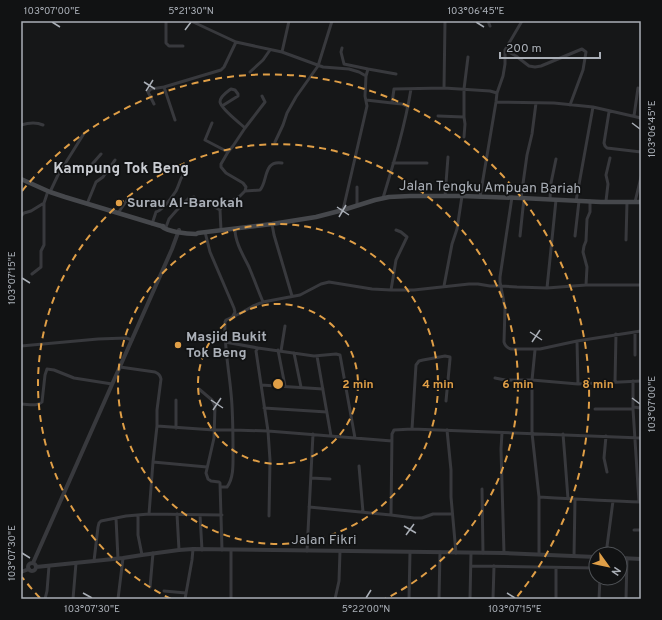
<svg xmlns="http://www.w3.org/2000/svg" width="662" height="620" viewBox="0 0 662 620" font-family="Overpass,sans-serif">
  <style>
    .lines { fill: none; stroke-linecap: round; stroke-linejoin: round }
    .minor { stroke: #38393d; stroke-width: 3 }
    .tertiary { stroke: #38393d; stroke-width: 4 }
    .secondary { stroke: #46484c; stroke-width: 4.5 }
    .ticks { fill: none; stroke: #aaafb7; stroke-width: 1.5 }
    .ring { fill: none; stroke: #e09f47; stroke-width: 2; stroke-dasharray: 7 5 }
    .poi-dot { fill: #e09f47; stroke: #111213; stroke-width: 1.5 }
    .labels { text-anchor: middle; dominant-baseline: central; stroke-width: 3.5; stroke-linejoin: round; paint-order: stroke }
    .street-label { font-size: 14px; fill: #aaafb7; stroke: #111213 }
    .poi-label { font-size: 14px; font-weight: bold; fill: #aaafb7; stroke: #111213; text-anchor: start }
    .neighbourhood-label { font-size: 15px; font-weight: bold; fill: #cacdd3; stroke: #111213 }
    .centre { fill: #e09f47; stroke: #111213; stroke-width: 2 }
    .ring-label { font-size: 12px; text-anchor: middle; font-weight: bold; fill: #e09f47; stroke: #111213; stroke-width: 3.5; stroke-linejoin: round; paint-order: stroke }
    .neatline { fill: none; stroke: #aaafb7; stroke-width: 1.5 }
    .ticks-label { font-size: 10px; text-anchor: middle; fill: #aaafb7 }
  </style>
  <rect width="100%" height="100%" fill="#161718"/>
  <g class="lines">
    <path class="minor" d="M166,21V43L169,46H183
      M191,21L236,42L282,52L323,67L349,69L359,72L366,76
      M488,21L490,26
      M342,48L341,52L344,64L368,69
      M505,50L516,56L529,66L535,67L541,66L582,49L586,52L583,70L570,105
      M282,52L289,21
      M250,72L263,60L270,50
      M164,87L175,120
      M444,88L445,21
      M497,93L503,76L505,64V50L522,21
      M366,100L392,103L394,89L444,88L490,91L497,93L496,102L480,197
      M496,102L554,103L593,107
      M392,103L402,104L408,107
      M154,104L148,92L151,89L164,87L221,70L224,67L236,42
      M222,106L238,96V94L235,90L231,89C227,92 220,96 220,102C221,109 240,123 245,128
      M609,112L604,143L605,146L607,148L641,152
      M438,116L464,117V89L468,57
      M634,116L638,88
      M464,117L465,124L464,137
      M212,123L205,140L228,152
      M21,125C28,123 36,122 43,125
      M275,142L283,125L287,113L296,97L318,66L332,21
      M393,163H427
      M63,167L84,171L87,170L101,154
      M245,191L246,187L243,183L226,173L221,167V164L228,152L233,146L245,128L265,102L262,96
      M50,192L58,175L83,135
      M445,196L448,157
      M512,197L500,277V282L505,308L504,342C505,346 507,348 511,349H540L577,341L641,331
      M383,198C394,162 405,126 411,89
      M521,198L527,155L532,134L536,103
      M550,199L551,183L556,159
      M576,201L593,107L641,118
      M606,201L608,184L606,175L610,158
      M635,202L641,177
      M87,204L96,182L103,177L115,160
      M211,205L220,210
      M357,205V187
      M343,210L367,106L365,96L366,76L368,69L396,74
      M118,213L130,196
      M21,216L24,213L31,211L44,203L48,191
      M152,224L156,212C163,210 172,197 176,191C180,183 180,177 186,171
      M272,224L274,235L292,296
      M166,227L169,219L176,211L188,199L194,197
      M235,229C235,242 243,255 249,267C254,279 258,290 263,302
      M221,230L220,210L222,206L240,196L245,191L260,190C268,181 263,160 282,163
      M205,232L210,252L234,308L235,312L233,316
      M520,236L524,198
      M575,236L579,201
      M626,240L627,202
      M32,274L41,267V251L44,245V203
      M586,285L587,267L583,252L584,246L586,241L587,219L590,212V201
      M444,286L452,244L457,229L462,196
      M547,288L556,200
      M391,290L396,260L407,237L401,232L396,230
      M577,341L578,384
      M225,342L258,348
      M21,346L98,339L126,338L132,340
      M278,350L285,386
      M535,350L532,380V433L539,497V554
      M281,351L285,326
      M294,353L301,387
      M635,355V332
      M317,356L331,436
      M120,367L155,372C159,374 160,375 161,379L157,410V426L153,462L149,514
      M495,378L505,380H532L578,384L641,381
      M633,381V409L639,502
      M615,382L616,334
      M261,385L323,389
      M199,389L212,400L215,406L214,438L206,473L208,479L211,481L219,482L220,483L222,550
      M176,400V428
      M21,404C28,404 37,407 42,402L45,375L47,369L54,370L74,378L112,384
      M633,407L641,408
      M264,408L327,412
      M595,409H633
      M157,426L214,430H233L268,431L392,441
      M412,429L416,365L419,361L423,360L445,356L450,357V359L446,401
      M447,430L451,470V497L456,553
      M502,433L501,449L504,553
      M563,434L565,459L568,499
      M606,436L604,458L607,472
      M153,462L207,467
      M359,466L363,512
      M311,478L330,479
      M221,487H227C234,478 233,463 233,452C233,432 233,412 231,393C229,370 224,346 225,322L226,320L241,313L253,306L263,302L300,295L321,284L329,282L372,289L391,290H414L469,284H478L490,286H501L517,287L547,288L586,285H641
      M482,489L483,553
      M539,497C573,499 607,501 641,502
      M309,507L391,515L414,518H422L433,514H452
      M177,514L179,550
      M138,515V535L142,555
      M200,515L202,550
      M391,515L392,434L394,430L412,429L641,438
      M269,516L270,460L268,431L256,351L258,348L314,356L336,354L340,355L355,438
      M116,518L118,559
      M634,530H641
      M231,550V599
      M307,551L313,434
      M606,554L613,501
      M574,556L575,499
      M94,561L98,527L99,523L101,521L126,516L149,514L222,515
      M471,566L596,568
      M150,587L153,553
      M164,591L186,593
      M45,599L47,591L49,566
      M73,599L76,563
      M118,599L123,558
      M185,599L192,560L193,549
      M335,599L339,581L340,551
      M409,599L410,552
      M439,599L440,552
      M470,599L471,553
      M493,599L494,566
      M556,599V568
      M599,599L600,578
      M626,599L627,558"/>
    <path class="tertiary" d="M620,558L641,559
      M33,563L172,249L179,230
      M28 567a4 4 0 1 1 8 0a4 4 0 1 1-8 0Z
      M36,567L123,558L142,555L179,550L193,549L504,553L596,557
      M21,572L29,569"/>
    <path class="secondary" d="M21,179L50,192L65,197L161,226H163
      M161,226C168,232 187,234 196,234L198,233L272,224L316,217L343,210L375,200L389,197L410,196H462L521,198L601,202H641"/>
  </g>
  <path class="ticks" d="M52,22L60,27M476,22L484,27M185,30L191,22M144,82L155,89M146,91L153,80M632,123L640,129M337,207L349,215M339,217L346,205M22,278L30,283M530,332L542,340M532,342L540,330M632,398L640,404M211,400L223,408M213,410L221,398M404,526L416,533M406,535L414,524M22,553L30,558M83,593L92,598M507,593L515,598M366,598L371,590"/>
  <g class="ring">
    <circle cx="278" cy="384" r="80"/>
    <circle cx="278" cy="384" r="160"/>
    <path d="M171 599A240 240 0 1 1 385 599"/>
    <path d="M40 598A320 320 0 0 1 22 577M22 191A320 320 0 1 1 516 598"/>
  </g>
  <g class="poi-dot">
    <circle cx="119" cy="203" r="4"/>
    <circle cx="178" cy="345" r="4"/>
  </g>
  <g class="labels">
    <g class="street-label">
      <text transform="translate(490 188) rotate(1)">Jalan Tengku Ampuan Bariah</text>
      <text x="324" y="540">Jalan Fikri</text>
    </g>
    <g class="poi-label">
      <text x="127" y="203">Surau Al-Barokah</text>
      <text x="186" y="337">Masjid Bukit<tspan x="186" dy="16">Tok Beng</tspan></text>
    </g>
    <g class="neighbourhood-label">
      <text x="121" y="169">Kampung Tok Beng</text>
    </g>
  </g>
  <circle cx="278" cy="384" r="6" class="centre"/>
  <g class="ring-label">
    <text x="358" y="388">2 min</text>
    <text x="438" y="388">4 min</text>
    <text x="518" y="388">6 min</text>
    <text x="598" y="388">8 min</text>
  </g>
  <rect width="662" height="620" fill="none" stroke="#111213" stroke-width="44"/>
  <g transform="translate(608 566) rotate(123)"><circle r="19" fill="#111213" stroke="#4e5155"/>
  <path d="M0-3L7 15L0 10L-7 15Z" fill="#e09f47"/>
  <text y="-6" font-size="11" font-weight="bold" text-anchor="middle" fill="#aaafb7">N</text>
  </g>
  <path d="M500 52v6h100v-6" fill="none" stroke="#aaafb7" stroke-width="2"/>
  <text x="506" y="52" font-size="12" fill="#aaafb7" stroke="#111213" stroke-width="3" paint-order="stroke">200 m</text>
  <rect x="22" y="22" width="618" height="576" class="neatline"/>
  <g class="ticks-label">
    <text x="52" y="14">103°07'00"E</text>
    <text x="191" y="14">5°21'30"N</text>
    <text x="476" y="14">103°06'45"E</text>
    <text transform="translate(651 129) rotate(-90)" y="4">103°06'45"E</text>
    <text transform="translate(11 278) rotate(-90)" y="4">103°07'15"E</text>
    <text transform="translate(651 404) rotate(-90)" y="4">103°07'00"E</text>
    <text transform="translate(11 553) rotate(-90)" y="4">103°07'30"E</text>
    <text x="92" y="612">103°07'30"E</text>
    <text x="366" y="612">5°22'00"N</text>
    <text x="515" y="612">103°07'15"E</text>
  </g>
</svg>
